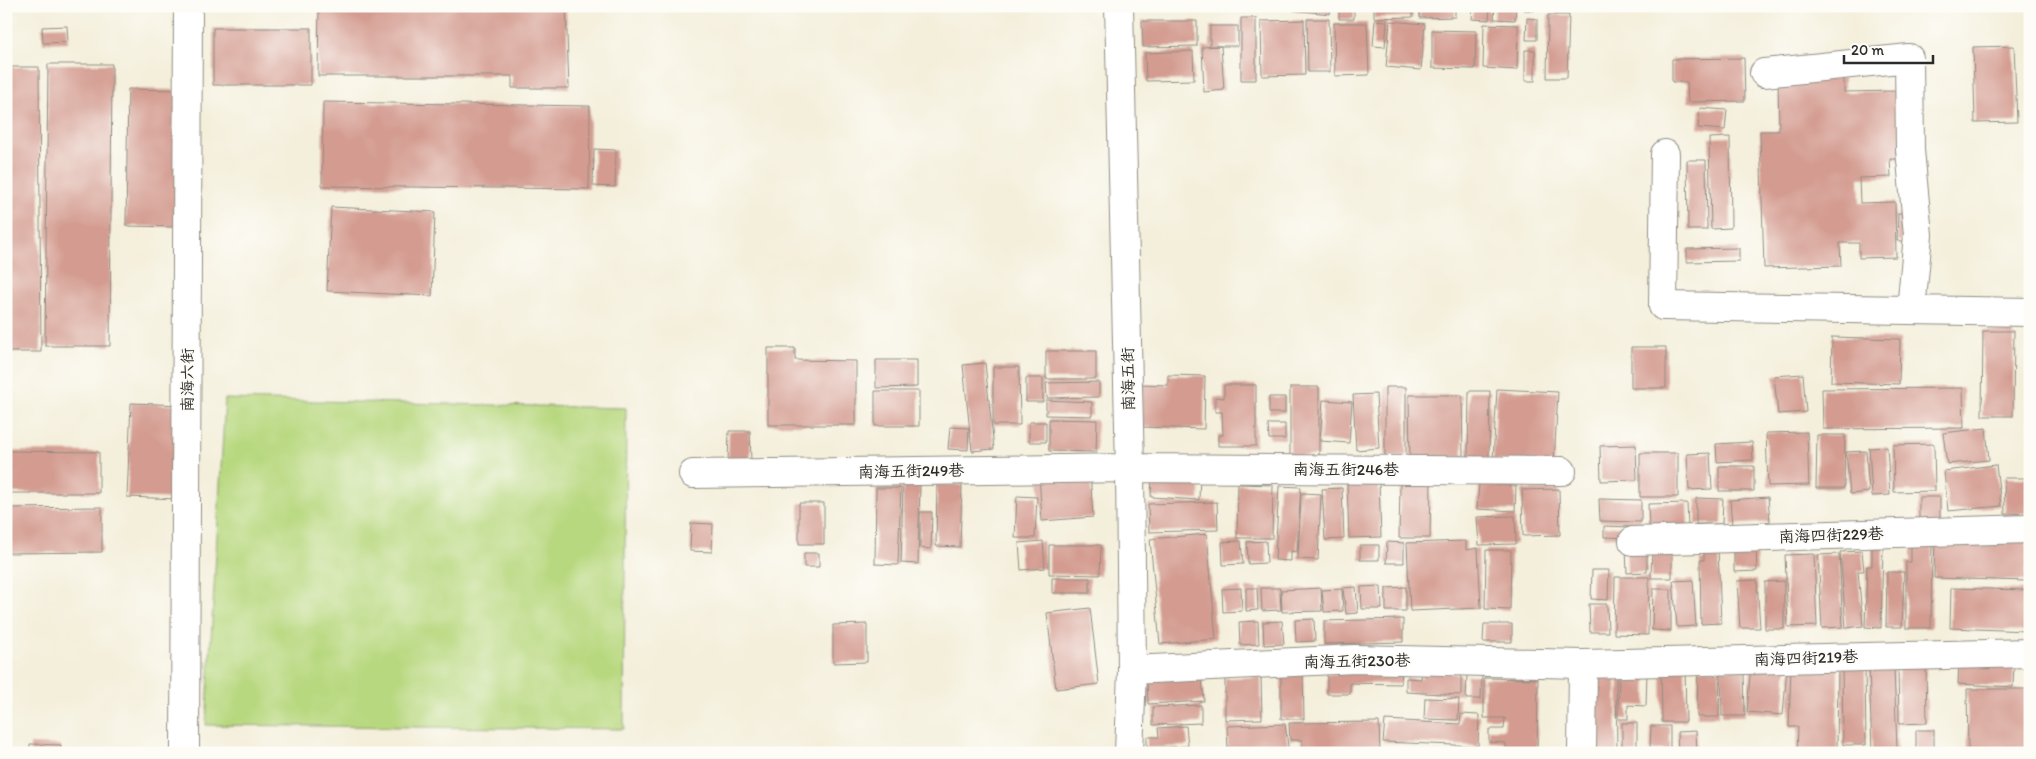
<svg xmlns="http://www.w3.org/2000/svg" width="2036" height="759" viewBox="0 0 2036 759" font-family="Itim,'LXGW WenKai TC',sans-serif">
  <style>
    .green { fill: #b8d87f; stroke: #728255 }
    .building { fill: #d49c91 }
    .lines { fill: none; stroke-linecap: round; stroke-linejoin: round }
    .minor-casing { stroke: #908d83; stroke-width: 30 }
    .minor { stroke: #fff; stroke-width: 28 }
    .labels { text-anchor: middle; dominant-baseline: central; stroke-width: 4; stroke-linejoin: round; paint-order: stroke }
    .street-label { font-size: 16px; fill: #2b2b2b; stroke: #fdfcf7 }
  </style>
  <rect width="100%" height="100%" fill="#fdfcf7"/>
  <filter id="ink" filterUnits="userSpaceOnUse"><feTurbulence type="fractalNoise" baseFrequency=".02" numOctaves="2"/><feDisplacementMap in="SourceGraphic" scale="10" xChannelSelector="R" yChannelSelector="G"/><feConvolveMatrix kernelMatrix="1 2 1 2 8 2 1 2 1" color-interpolation-filters="sRGB"/></filter>
  <filter id="wash" filterUnits="userSpaceOnUse"><feTurbulence type="fractalNoise" baseFrequency=".0096" numOctaves="4" result="noise"/><feDisplacementMap in="SourceGraphic" scale="20" xChannelSelector="R" yChannelSelector="G"/><feGaussianBlur stdDeviation="1.12" result="paint"/><feColorMatrix in="noise" values="0 0 0 0 0 0 0 0 0 0 0 0 0 0 0 0 0 1.4 0 .05"/><feComposite in="paint" operator="in"/></filter>
  <g filter="url(#wash)">
    <rect width="100%" height="100%" fill="#f4efdb"/>
    <path class="green" d="M225,399L626,408L624,729L206,725Z"/>
    <g id="blocks">
      <path class="building" d="M319,6H566L569,88H512V76H318Z
        M1293,6H1331L1330,14L1292,10Z
        M1339,6H1354V19H1339Z
        M1374,6H1412L1413,17L1374,18Z
        M1419,6H1455V17L1420,18Z
        M1473,6H1490L1489,20L1472,19Z
        M1495,6H1516L1515,20L1494,19Z
        M1524,6H1534V11L1524,10Z
        M1548,15H1569L1567,78H1547Z
        M1241,18H1256V80H1241Z
        M1527,18L1537,19V40H1526Z
        M1307,19H1329L1330,72H1308Z
        M1304,20L1305,75L1262,76L1261,21Z
        M1375,20L1387,21L1385,47L1373,46Z
        M1142,21H1197V46L1143,47Z
        M1390,21L1425,24L1421,70L1386,67Z
        M1334,23H1367L1369,75L1335,76Z
        M1484,24L1518,25L1517,70L1483,68Z
        M67,26L68,42L43,43L42,27Z
        M1210,26H1238V46H1210Z
        M213,28H311V85H213Z
        M1432,30L1476,31L1475,69L1432,68Z
        M1221,46L1224,90L1204,92L1202,47Z
        M2014,46L2017,122L1975,123L1973,47Z
        M1525,50H1535V81H1525Z
        M1193,51L1194,80L1146,81L1145,53Z
        M1744,58L1745,101L1688,102L1687,82H1672V59Z
        M48,64H112L110,346H45Z
        M6,67H39L41,352H6Z
        M1844,78V92L1896,91V103L1905,102L1907,159H1890L1891,177L1859,178L1860,203L1895,202L1896,257L1859,258V243H1840L1841,266L1764,268L1760,131H1779L1778,79Z
        M128,89L179,90L177,227L126,226Z
        M323,102L590,106L589,189L322,186Z
        M1700,108L1727,110L1725,130L1698,128Z
        M1730,137L1731,228L1711,229L1709,138Z
        M594,149L616,150L615,187L593,186Z
        M1687,160H1706L1707,230H1688Z
        M331,207L435,212L432,296L327,291Z
        M1898,213L1914,214L1912,241H1897Z
        M1739,248V261L1687,262V249Z
        M1983,331H2014L2013,416H1982Z
        M1832,337L1900,339L1899,384L1831,382Z
        M1631,347H1666V388H1631Z
        M768,348H795V360L856,361V425H768Z
        M1046,351H1096V379H1046Z
        M876,360H917V387L876,388Z
        M985,363L994,449L972,451L963,365Z
        M993,367H1019L1020,425H993Z
        M1803,374L1806,412L1778,414L1774,376Z
        M1168,375L1205,376L1204,429L1141,427V384L1168,385Z
        M1026,378H1043V402H1026Z
        M1099,382V397L1047,398L1046,383Z
        M1224,385H1256V446H1218V435H1223L1222,412H1215V397L1224,398Z
        M1290,387H1319V456H1290Z
        M1385,387H1406V456H1385Z
        M1963,388L1964,428L1823,429L1822,389Z
        M1497,389L1558,392L1554,463L1493,460Z
        M875,391H919V426H875Z
        M1469,391H1490L1489,459L1468,458Z
        M1376,394L1379,448L1356,450L1353,395Z
        M1409,395H1462L1463,457H1410Z
        M1269,397H1285V413H1269Z
        M1046,400L1092,402V416L1046,415Z
        M1323,400L1352,402L1349,443L1320,441Z
        M131,403L182,405L178,499L127,497Z
        M1049,419L1097,420L1096,452L1049,451Z
        M1029,422H1046V442H1029Z
        M1268,424H1285V439H1269Z
        M950,427L969,428L968,450L948,449Z
        M1986,428L1989,460L1947,464L1943,433Z
        M729,431H750L751,462H728Z
        M1807,432L1809,485L1768,486L1766,433Z
        M1817,435H1845L1844,488H1816Z
        M1752,442L1753,460L1717,462L1716,444Z
        M1934,444L1935,491L1894,492L1893,445Z
        M1636,445L1637,480L1601,481L1600,446Z
        M1887,447L1890,495L1872,496L1869,448Z
        M6,451L99,452V493H6Z
        M1866,451L1869,492L1850,494L1846,452Z
        M1640,453H1678V497H1640Z
        M1710,453L1712,489L1689,490L1687,454Z
        M1996,465L2001,506L1948,511L1944,471Z
        M1719,466H1754V491H1719Z
        M1090,472L1093,517L1042,521L1039,475Z
        M1152,473L1200,475L1199,500L1151,497Z
        M2004,478H2030V513L2005,514Z
        M1379,482L1381,537L1349,538L1347,483Z
        M903,483H920L918,564L901,563Z
        M1400,483H1431L1430,538H1399Z
        M937,484L962,485L960,547L936,546Z
        M1238,484L1273,485L1272,538H1237Z
        M1479,484L1516,486L1515,511L1477,509Z
        M1279,486L1301,487L1297,552L1291,551V561L1275,560Z
        M876,488H901L898,565L875,564Z
        M1342,488L1344,539L1325,540L1322,489Z
        M1559,489L1560,535L1523,536L1522,490Z
        M1303,493L1321,494L1318,560L1298,559L1301,494Z
        M1017,496L1037,497L1035,538H1015Z
        M1768,497L1770,522L1732,525L1730,500Z
        M1919,497H1940V524H1919Z
        M1696,498L1723,499L1722,524H1696Z
        M1599,499L1641,500V522L1600,521Z
        M1217,502L1218,530L1149,532L1148,504Z
        M799,503H824V544H799Z
        M1687,503L1688,527L1649,528L1648,504Z
        M102,507V552L6,553V508Z
        M920,512H932L931,549L920,548Z
        M1515,516L1516,544L1479,545L1477,517Z
        M691,523L713,524L712,552L690,551Z
        M1604,526L1631,527V538L1604,537Z
        M1207,534L1216,639L1160,644L1150,539Z
        M1935,538L2027,541L2026,581L1934,578Z
        M1043,541L1045,568L1021,570L1019,543Z
        M1241,541L1243,564L1223,565L1222,542Z
        M1266,541L1267,563L1248,564L1247,542Z
        M1466,541V550L1478,548L1481,608L1410,611L1407,543Z
        M1387,542L1404,543V563H1386Z
        M1911,543L1932,544L1931,628H1906V562H1911Z
        M1049,545H1101L1100,575L1049,574Z
        M1360,545H1379V560H1360Z
        M1626,548H1647V572L1627,573Z
        M1704,548H1718L1721,623L1701,624L1700,560H1704Z
        M1756,548L1757,571L1734,572V549Z
        M1872,548H1883L1881,628L1865,627L1867,566H1872Z
        M1486,550H1511L1510,610L1485,609Z
        M1652,551H1672V578H1651Z
        M1862,551L1864,571H1858L1863,626L1846,628L1840,552Z
        M804,553H819V567H804Z
        M1814,554L1817,626L1788,627L1785,555Z
        M1839,554L1843,627L1822,628L1818,555Z
        M1592,570H1609L1608,600L1591,599Z
        M1887,572H1904L1902,627H1886Z
        M1615,577H1649L1648,635L1614,634Z
        M1052,578H1090V593H1052Z
        M1693,580L1696,626L1677,627L1673,581Z
        M1757,580L1760,628H1740L1737,581Z
        M1784,581V629H1765V582Z
        M1381,586L1382,609H1362L1361,587Z
        M1356,587L1358,613L1346,614L1343,588Z
        M1406,587V611H1386V588Z
        M1241,588L1242,611L1223,612L1222,589Z
        M1246,588H1257L1258,610L1246,611Z
        M1261,588H1280L1281,610L1262,611Z
        M1321,588L1322,611L1282,612L1281,590Z
        M1951,588L2028,590L2027,631L1950,628Z
        M1342,589L1343,611L1324,612L1322,590Z
        M1653,589H1671V631L1652,630Z
        M1589,604H1607L1608,632H1590Z
        M1090,608L1099,684L1056,689L1047,613Z
        M1314,619L1315,641L1296,642L1295,620Z
        M1403,619V642L1324,644V621Z
        M1258,621L1259,644L1240,645L1239,622Z
        M1282,621L1284,644L1264,645L1263,622Z
        M867,624V662L833,663V625Z
        M1484,624H1512V642H1483Z
        M1959,661L2014,664L2013,687L1958,684Z
        M1751,664L1787,667L1783,715L1747,712Z
        M1865,665L1866,745H1843L1842,666Z
        M1898,665H1926L1927,723L1899,724Z
        M1661,666H1685L1686,722H1662Z
        M1791,666L1838,668L1837,753H1797L1798,727H1789Z
        M1869,667H1894L1897,750L1872,751Z
        M1341,669H1402L1401,684L1350,683V694H1327V674H1341Z
        M1698,669H1720L1719,717H1697Z
        M1721,669H1744L1745,716H1722Z
        M1591,670H1616L1617,753H1590Z
        M1281,671H1303L1304,719H1281Z
        M1619,671H1647L1646,706L1628,705V719H1618Z
        M1422,672L1461,674V695L1406,692V678L1421,679Z
        M1467,675H1482L1481,699H1466Z
        M1202,677L1204,701L1148,704L1147,680Z
        M1261,677L1262,719L1225,720V678Z
        M1484,678L1538,679L1537,753H1500V751H1506V743L1489,742V729H1504L1505,718H1484Z
        M1967,689H2029L2030,753H1968Z
        M1425,698L1459,699L1458,720L1424,719Z
        M1201,705V723L1153,725V707Z
        M1461,714L1479,715L1478,746L1383,742L1385,720L1460,724Z
        M1379,722L1380,753H1302V740H1290L1289,723Z
        M1622,723H1637V753H1622Z
        M1285,724L1289,753H1242V749L1228,750L1227,726Z
        M1186,726L1188,746L1147,748V737H1159L1158,728Z
        M1651,726H1670V750H1650Z
        M1916,730H1934V753H1916Z
        M1696,731L1697,753H1678L1677,732Z
        M30,744L61,745V753H30Z"/>
    </g>
  </g>
  <g filter="url(#ink)">
    <use href="#blocks" fill-opacity="0" stroke="#908d83" stroke-width="1"/>
    <g class="lines">
      <g class="minor-casing">
        <path id="minor" d="M1119,6L1130,468L1132,670L1129,753
          M1764,73L1909,58L1910,150L1918,235L1911,310
          M1665,154L1663,306L2030,312
          M693,474L1130,468L1562,471
          M1633,541L2030,529
          M1132,670L1355,659L1583,664L2030,653
          M185,753L188,6
          M1582,753L1583,664"/>
      </g>
      <use href="#minor" class="minor"/>
    </g>
  </g>
  <g class="labels">
    <g class="street-label">
      <text transform="translate(1128 379) rotate(-91)">南海五街</text>
      <text transform="translate(187 380) rotate(-90)">南海六街</text>
      <text x="1346" y="469">南海五街246巷</text>
      <text transform="translate(911 471) rotate(-1)">南海五街249巷</text>
      <text transform="translate(1831 535) rotate(-2)">南海四街229巷</text>
      <text transform="translate(1806 658) rotate(-2)">南海四街219巷</text>
      <text transform="translate(1357 661) rotate(-1)">南海五街230巷</text>
    </g>
  </g>
  <rect width="2036" height="759" fill="none" stroke="#fdfcf7" stroke-width="25"/>
  <path d="M1844 55v8h89v-8" fill="none" stroke="#2b2b2b" stroke-width="2.5"/>
  <text x="1851" y="55" font-size="15" fill="#2b2b2b" stroke="#fdfcf7" stroke-width="4" paint-order="stroke">20 m</text>
</svg>
